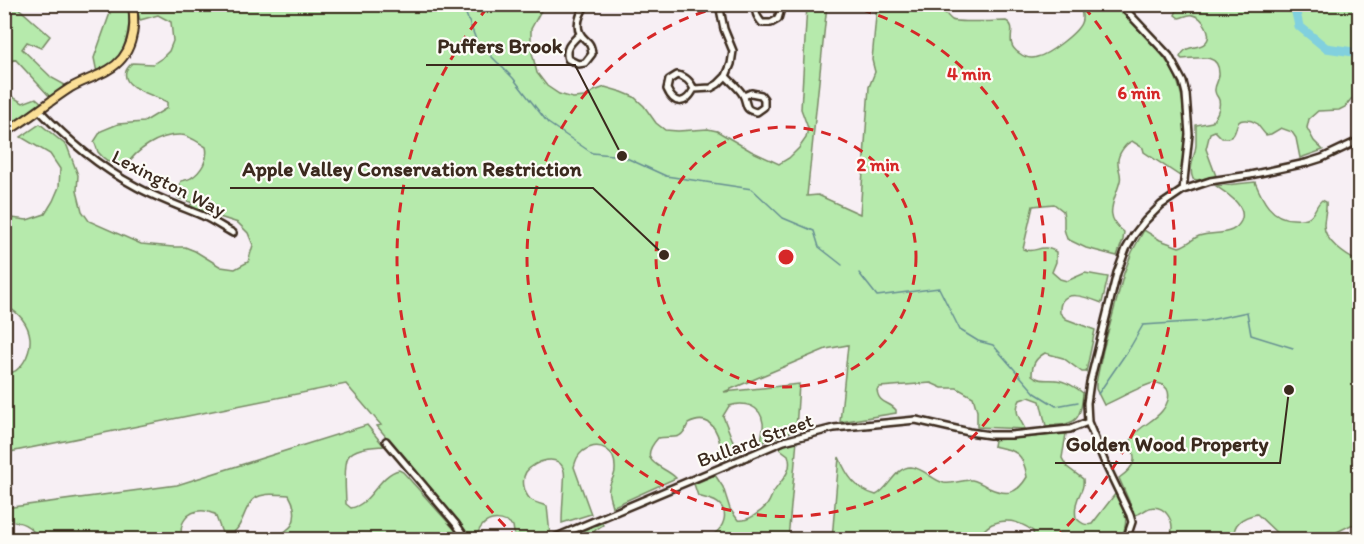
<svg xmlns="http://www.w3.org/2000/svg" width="1364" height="544" viewBox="0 0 1364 544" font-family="Itim,sans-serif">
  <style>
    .green { fill: #b6eaac; stroke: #788a65; stroke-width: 1.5 }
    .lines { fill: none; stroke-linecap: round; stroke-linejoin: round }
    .stream { stroke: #658e91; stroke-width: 1.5 }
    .river { stroke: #81d0de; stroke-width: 9 }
    .minor-casing { stroke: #3b2a1e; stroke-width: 10 }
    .major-casing { stroke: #3b2a1e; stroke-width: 11 }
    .minor { stroke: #fdfcf7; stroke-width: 5 }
    .major { stroke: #fbdf96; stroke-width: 7 }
    .ring { fill: none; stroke: #d62828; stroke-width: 3; stroke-dasharray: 10 8 }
    .labels { text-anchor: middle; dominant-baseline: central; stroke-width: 4.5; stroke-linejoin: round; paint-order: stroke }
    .street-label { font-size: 20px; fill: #3b2a1e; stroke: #fdfcf7 }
    .centre { fill: #d62828; stroke: #fdfcf7; stroke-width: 3 }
    .ring-label { font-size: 18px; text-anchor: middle; font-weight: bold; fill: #d62828; stroke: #fdfcf7; stroke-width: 4.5; stroke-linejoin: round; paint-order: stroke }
    .leader { fill: none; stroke: #3b2a1e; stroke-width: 2 }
    .callout-dot { fill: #3b2a1e; stroke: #fdfcf7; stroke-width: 2 }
    .callout-label { font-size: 21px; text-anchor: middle; font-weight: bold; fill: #3b2a1e; stroke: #fdfcf7; stroke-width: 4.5; stroke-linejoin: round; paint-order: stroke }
  </style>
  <rect width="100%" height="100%" fill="#f7eff4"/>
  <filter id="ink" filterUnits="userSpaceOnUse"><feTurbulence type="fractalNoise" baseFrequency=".0167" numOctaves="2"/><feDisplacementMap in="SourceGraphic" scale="12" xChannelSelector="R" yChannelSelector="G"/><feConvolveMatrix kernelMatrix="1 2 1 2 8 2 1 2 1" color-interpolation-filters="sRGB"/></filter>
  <g filter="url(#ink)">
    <path class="green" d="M4,5H15L50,36L41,48L27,42L22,49L52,78L67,86L51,98L15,59L5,65Z
      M106,5H128C132,22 126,50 114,64C110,68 102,70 97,73L94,58L110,13Z
      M136,5H544L531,29V49L537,73L547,86L559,94L573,98L585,97L594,91L605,87L622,92L634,97L644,106L656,123L665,130L678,131L708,129L717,131L751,151L779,164L789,158L799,148L806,138L808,128L801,109L807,5H827L807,196L818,195L860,214L869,87L875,72L872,60L877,5H939C943,10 947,16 952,20C957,23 996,21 1006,21C1020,28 1002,42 1019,53C1024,57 1031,59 1037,57C1048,55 1077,33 1081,23C1084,17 1081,11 1080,5H1114C1131,22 1151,39 1165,59C1189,90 1188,139 1180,176L1144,152L1143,148L1132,141C1125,144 1117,155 1118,163C1118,170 1122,174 1120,181C1115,201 1102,216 1124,232L1123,240L1117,256L1086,248L1067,239L1064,229V218L1063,211L1054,204L1033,206L1023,249C1036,255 1040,242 1056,252V262L1052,272L1060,279L1067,281L1085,273L1108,277L1102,303C1087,297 1058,286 1060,313L1066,319L1095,330L1086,372H1082L1063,358L1045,353C1036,358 1032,364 1032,375C1040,382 1047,379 1056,380C1065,381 1076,387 1083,393C1081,424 1074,424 1046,426L1040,401L1029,397L1020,400C1013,411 1020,419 1025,429L977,427V411L973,397L957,388H942L931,383L880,387L877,390C879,405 889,401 896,410V413L840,422L848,345L826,349L724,392L799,384L796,430L761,443C761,437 764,429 763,423C761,405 744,401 729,406L723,416L732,439L740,452L722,460C721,440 715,410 688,424C680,443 674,435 658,438C635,464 664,465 676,478L612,507C611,501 607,493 609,488C610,481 615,477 615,470C616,450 600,440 583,451C577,456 576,460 574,467L591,514L562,523C562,510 563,498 564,485C564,481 565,475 564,471C560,452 534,461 526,472C521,480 524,493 530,499C535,503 541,504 547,506L550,535L537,539H515L513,526C504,519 491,516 482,526C479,529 477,535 475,539L471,538L377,426L381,425L346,384L5,453V373C21,375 31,353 30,338C29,325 18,310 5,307V217L27,220L45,214L53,201L59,187L60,169L50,154L21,137L40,124L67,146L78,175L77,191L82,211L89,221L141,244L173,247H185L195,251L221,267L235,269L248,262L253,245L248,233L238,223L188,207L193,203L178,198L177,192L181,181C184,180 188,180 191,178C201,172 209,159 206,147C199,143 189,135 181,135C159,134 136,150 125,167C115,167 104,160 98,152C98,152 95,143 94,142L101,131L118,124L144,122L167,108V102C155,95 121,89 126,71C127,68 130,65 132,63L153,64L162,58L169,51L173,41L171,22L158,15L140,20Z
      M1185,5H1358L1360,6L1359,95L1351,99L1345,107L1339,110L1318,111L1309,119L1307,128L1314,141L1323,150L1300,158L1296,138L1292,132L1281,128L1271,134L1266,135C1262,131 1259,126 1256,123C1253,121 1250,120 1246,120C1230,118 1243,140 1222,138L1215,131L1210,133L1206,149L1216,176L1197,180L1193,179C1188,168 1195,156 1196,145C1196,138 1196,131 1196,125L1212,122C1217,115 1221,108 1219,100C1217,94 1216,97 1215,91C1214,85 1220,80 1219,73C1219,51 1194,59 1182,59L1180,57C1187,43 1198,50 1205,43C1214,35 1203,17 1193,15C1188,14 1184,17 1179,18L1175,15L1177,10Z
      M4,82L11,96L23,103L36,98L43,104L15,122L5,108Z
      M1255,182C1262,199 1271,219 1293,219C1298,219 1303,220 1307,218C1316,214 1315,205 1322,200L1326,202C1327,210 1324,217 1324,225C1324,241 1346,256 1359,262V524L1351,525L1323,539H1290L1282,538L1257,514C1243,517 1232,523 1234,539H1161L1171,534C1175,521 1165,504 1149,508C1144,510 1141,514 1135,515L1119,478C1150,457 1122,449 1134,435C1142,425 1154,421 1162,411C1167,405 1171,396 1167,389C1164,385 1160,383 1155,383C1143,384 1117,400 1104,405L1096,389V383L1103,350L1124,273L1132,252L1144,230L1160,240L1179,247C1187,245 1192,239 1199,236C1210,232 1221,235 1232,230C1236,228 1239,225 1241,221C1248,206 1226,193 1216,186Z
      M367,425L384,446C373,447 354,447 348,457C343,466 346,494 346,504L351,508C372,504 378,475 399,470L403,472L455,530L461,539H278C281,532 288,531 292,525C297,515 294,503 289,495C277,495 265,492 255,498C241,507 244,539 222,533L215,514C214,514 206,511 205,511C188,509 177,524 183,539H38C31,524 20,522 5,519V508L177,485Z
      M1066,434L1062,458L1067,467L1083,479C1084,488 1081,491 1078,498C1075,505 1075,512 1076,518C1081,523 1085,526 1092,524L1116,493C1125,513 1130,518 1121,539H1034L1033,531C1021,522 1007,518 992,524C990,525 986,528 984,530C983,533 983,536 982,539H832L839,457C847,476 855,489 876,495C889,489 895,467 911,467C924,468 932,480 944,483C954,485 963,479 972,480C978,481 984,485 989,488C1007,496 1017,494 1027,477C1023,452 1017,451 993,446L994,440Z
      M797,440L788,539H696C702,538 708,538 714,534C723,528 729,514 720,505C715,499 706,499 698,496L694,484L715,475L723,487L730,509L738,520C747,522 761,512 767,505C770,501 771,497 773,493C781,480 794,471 788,455L780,449L781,444Z
      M602,523L603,525C597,529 592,531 592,539H561Z"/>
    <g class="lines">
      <path class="stream" d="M462,4L477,42L513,78L548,123L592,153L622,156L666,176L752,189L783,218L814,231L819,247L842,265
        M859,273L877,296L939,288L960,330L978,341L993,345L1035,393L1056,406L1078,402
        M1098,394L1131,346L1143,325L1205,321L1247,312L1251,335L1293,348"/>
      <path class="river" d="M1294,4L1299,26L1326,48L1360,53"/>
      <g class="minor-casing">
        <path id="minor" d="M650,4L655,6L659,4
          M757,4C754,12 757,17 762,23H771L778,19L780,12L778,4
          M1120,4L1169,56L1183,82L1186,94L1189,134L1183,190
          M580,34C572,42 564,48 568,59L578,64L585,63L592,54C591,39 584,42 580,33C575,24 581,12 586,4
          M677,75C686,77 690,81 694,89C685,106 674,105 667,89L669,80Z
          M726,76C731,82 739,88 743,95C748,104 743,110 757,112L764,107V99L761,95L751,93L744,96
          M694,89L711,88L718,84L726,76L731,64L733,51L724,29L719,4
          M39,110C69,141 99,167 137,187C157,198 179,206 201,215C212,220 222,227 233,233
          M386,441L456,524L467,540
          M549,540L784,441L834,428L916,420L969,432L990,435H1011L1070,429L1088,422
          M1126,540L1132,522L1130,515L1105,463L1088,422L1087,403L1090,382L1117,273L1126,249L1134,235L1145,221L1161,205L1183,190L1210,181L1250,175L1306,163L1322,158L1360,140"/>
      </g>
      <g class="major-casing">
        <path id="major" d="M4,133C28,120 48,102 70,88C82,81 96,77 108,70C132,57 137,29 132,4"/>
      </g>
      <use href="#minor" class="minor"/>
      <use href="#major" class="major"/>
    </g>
  </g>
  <g class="ring">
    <circle cx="786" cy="257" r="130"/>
    <path d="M844 5A259 259 0 1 1 728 5"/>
    <path d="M518 539A389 389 0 0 1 488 7M1084 7A389 389 0 0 1 1054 539"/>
  </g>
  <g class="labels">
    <g class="street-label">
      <text transform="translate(169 183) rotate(27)">Lexington Way</text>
      <text transform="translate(755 440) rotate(-20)">Bullard Street</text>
    </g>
  </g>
  <circle cx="786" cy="257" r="9" class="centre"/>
  <g class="ring-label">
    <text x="969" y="80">4 min</text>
    <text x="1139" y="99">6 min</text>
    <text x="878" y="171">2 min</text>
  </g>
  <path class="leader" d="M622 156L575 65H426M664 255L593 188H230M1289 390L1280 463H1055"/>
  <g class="callout-dot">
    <circle cx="622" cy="156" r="6"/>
    <circle cx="664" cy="255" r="6"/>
    <circle cx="1289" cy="390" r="6"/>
  </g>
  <g class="callout-label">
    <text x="500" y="53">Puffers Brook</text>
    <text x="412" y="176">Apple Valley Conservation Restriction</text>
    <text x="1167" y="451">Golden Wood Property</text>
  </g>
  <rect width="1364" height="544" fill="none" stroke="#fdfcf7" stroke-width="24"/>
  <rect x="12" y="12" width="1340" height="520" fill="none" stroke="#3b2a1e" stroke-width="2" filter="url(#ink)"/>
</svg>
